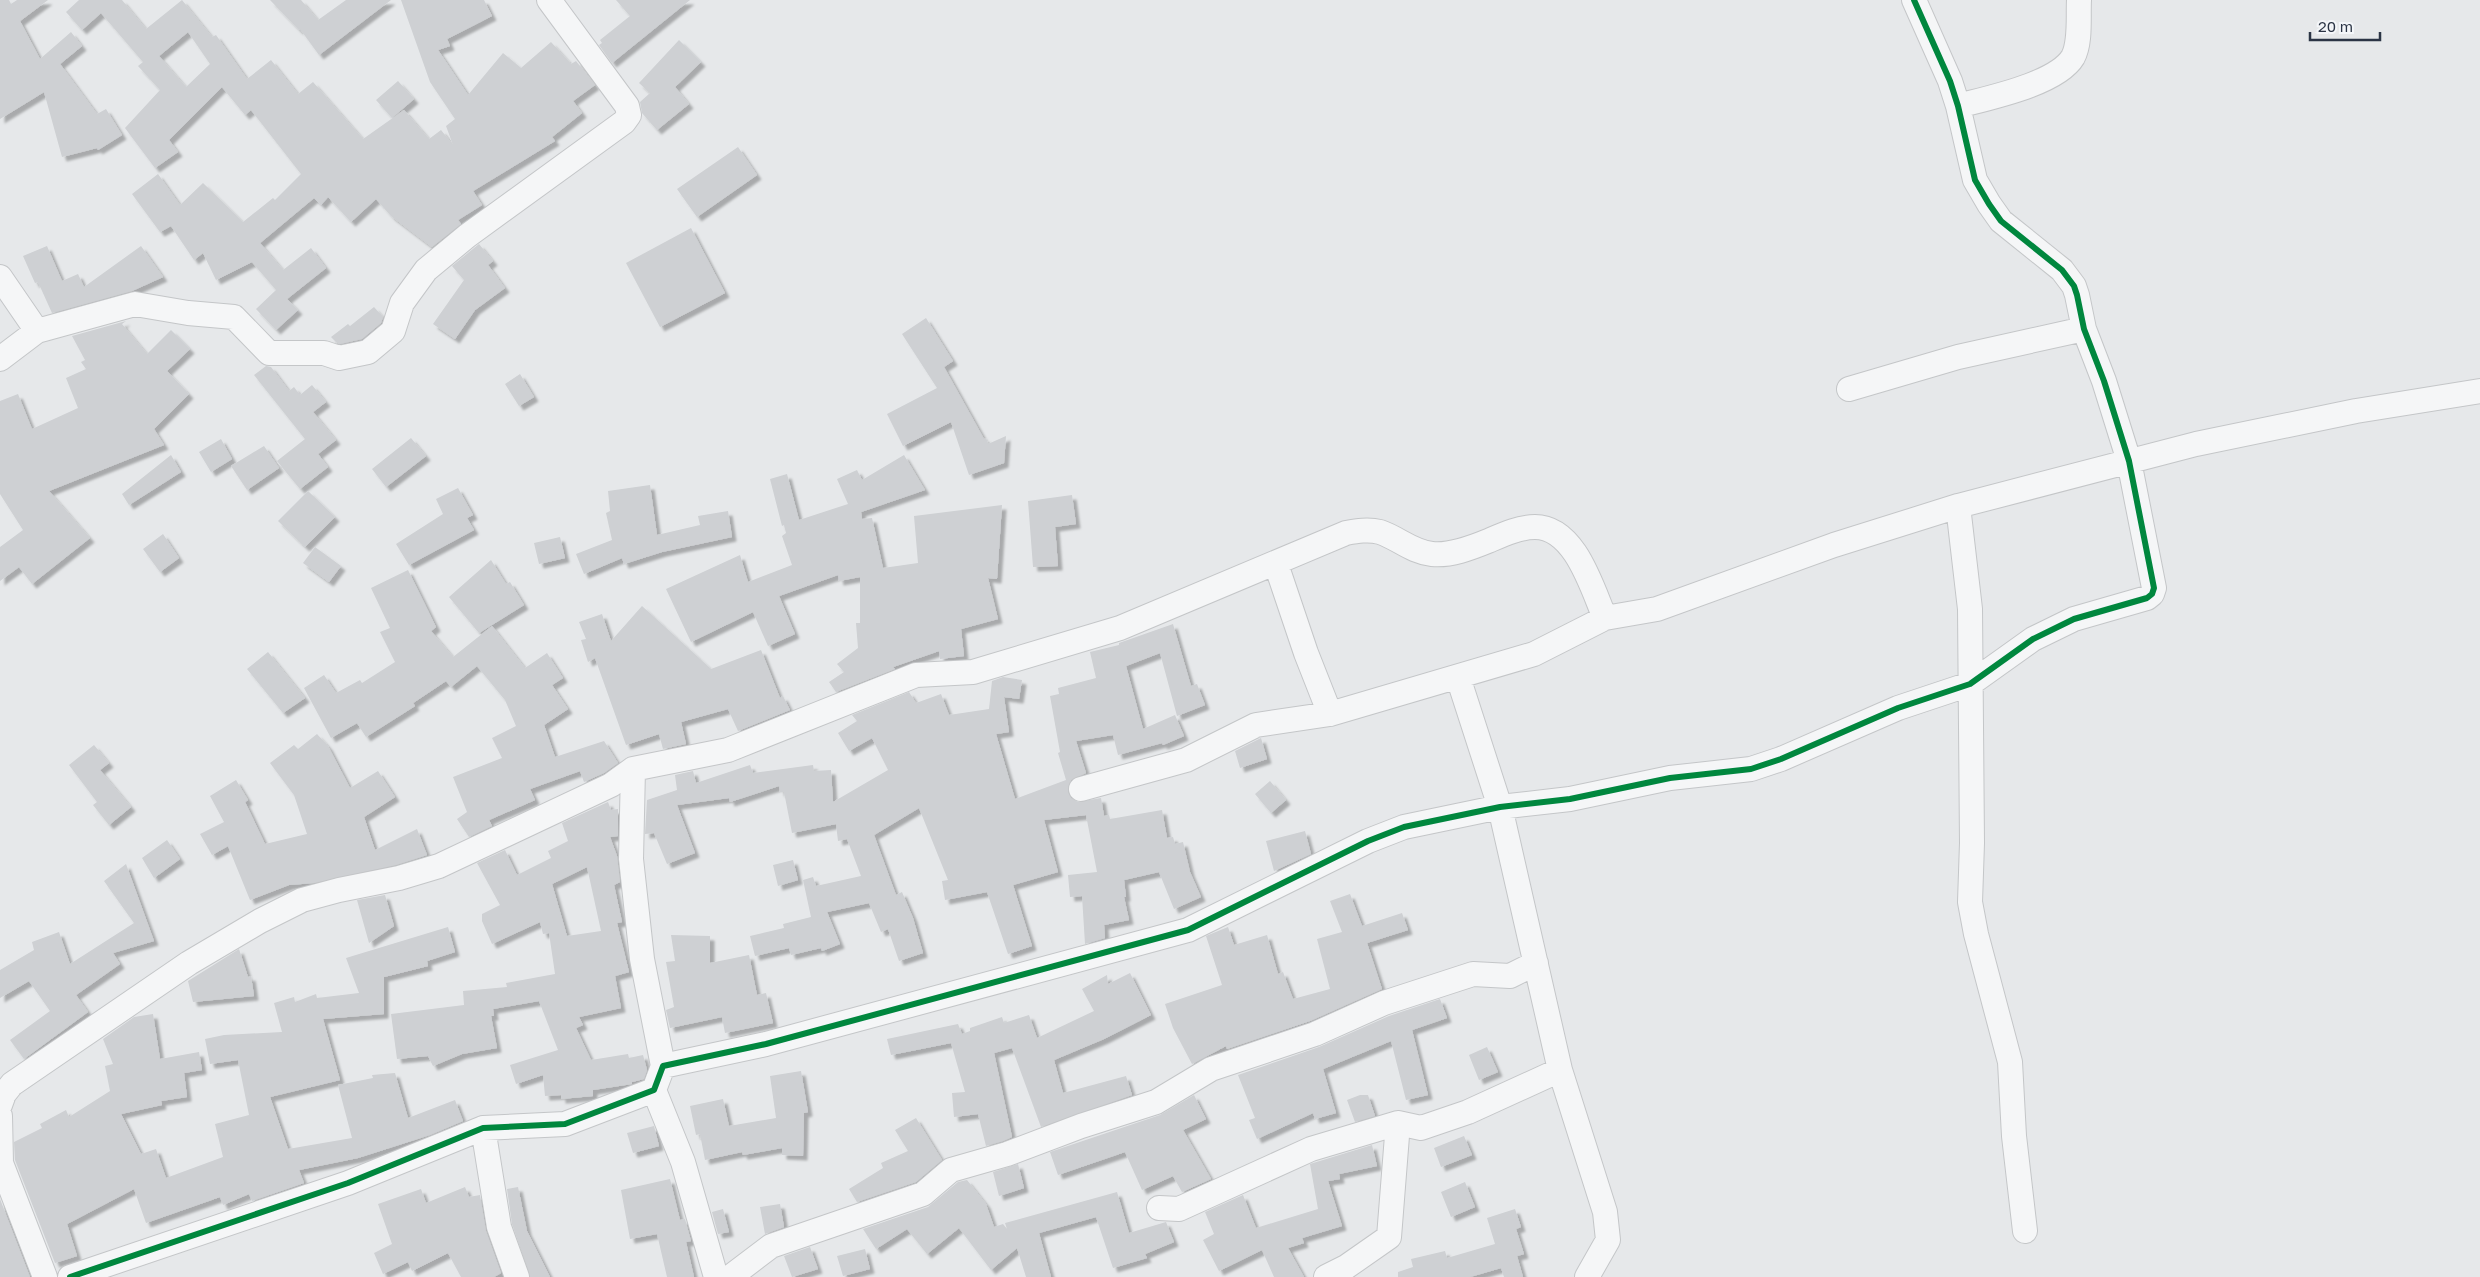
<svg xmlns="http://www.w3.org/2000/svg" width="2480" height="1277" viewBox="0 0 2480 1277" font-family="'Golos Text',sans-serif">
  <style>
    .building { fill: #ced0d3; fill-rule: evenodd; filter: url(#shadow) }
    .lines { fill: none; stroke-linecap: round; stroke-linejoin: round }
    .minor-casing { stroke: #c4c6c8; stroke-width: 26 }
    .minor { stroke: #f5f6f7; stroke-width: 24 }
    .cycleway-casing { stroke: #f4f6f9; stroke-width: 9 }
    .cycleway { stroke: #00873e; stroke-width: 6 }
  </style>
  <defs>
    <filter id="shadow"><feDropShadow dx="4.5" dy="4.5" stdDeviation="1" flood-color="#0004"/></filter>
  </defs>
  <rect width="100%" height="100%" fill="#e6e8ea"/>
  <path class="building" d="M0,0H9L11,4L17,0H48L20,21L40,59L71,32L82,46L60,64L97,114L106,109L122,135L98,150L97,148L62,157L44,92L0,119Z
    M79,0H122L146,29L182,0L212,37L216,35L247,79L271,60L298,94L313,82L363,139L404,110L429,139L441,130L453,145L446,126L455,119L430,82L401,0H484L492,16L447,39L450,46L438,50L468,95L503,53L521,68L551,42L571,64L576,61L595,85L573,101L582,113L552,137L555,141L473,191L482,205L458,220L461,224L432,247L391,216L376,199L351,222L328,197L321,205L314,198L260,243L283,270L311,248L326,268L287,299L298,310L276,330L256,309L276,290L252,262L216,280L203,253L194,260L171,226L160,232L132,194L158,174L180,205L203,183L243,222L273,198L275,200L301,174L251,110L245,115L222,87L169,140L178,152L155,168L125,128L160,90L138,66L143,62L101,13L82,30L66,12ZM188,32L210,64L186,87L159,56Z
    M270,0H301L318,20L346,0H391L319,55L300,29L299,30Z
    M616,0H690L612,63L599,45L602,43L600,40L630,16Z
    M679,40L701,62L675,87L689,104L657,130L642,113L640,102L650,93L639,83Z
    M398,81L414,99L392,118L376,100Z
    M738,147L757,175L697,217L677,189Z
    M691,228L725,293L660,327L626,263Z
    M479,244L493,261L488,265L505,288L475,310L455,339L433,324L464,280L452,266Z
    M47,246L62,281L78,274L84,287L141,246L163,277L132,291L52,313L38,282L35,283L23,256Z
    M374,307L383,317L381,323L362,339L340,344L336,342L331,337L348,324L350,326Z
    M926,318L953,361L944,367L984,439L986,438L988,444L1006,436L1004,463L969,475L951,422L903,446L887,414L937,388L902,334Z
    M126,321L122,324L147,354L171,330L190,349L167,371L189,394L154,429L164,445L49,491L90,538L32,584L19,567L0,581V547L23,530L0,494V401L18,394L32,429L78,408L66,378L86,369L81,362L85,360L72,336Z
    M266,366L271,367L289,391L294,387L300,395L312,385L326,402L313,412L336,440L318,454L328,467L300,489L277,461L305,439L254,375Z
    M520,374L534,397L519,406L505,384Z
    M411,438L426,456L386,487L372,469Z
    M221,439L232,459L211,472L199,452Z
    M264,446L279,468L247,490L231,466Z
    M171,455L181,472L129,505L122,494Z
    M904,455L925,490L861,512L862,519L872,518L883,568L918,563L914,516L1002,505L997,579L988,578L998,619L961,629L964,656L940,659L939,651L893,667L895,669L836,692L829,682L844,672L837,664L858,648L856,623H860V577L839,581L838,575L779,596L795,634L768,646L753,612L691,642L666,589L740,555L748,582L792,565L782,536L786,533L784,525L782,526L770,479L787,474L799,520L848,504L837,479L857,470L862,480Z
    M650,485L657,535L700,525L698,516L728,511L732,537L662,552L624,564L622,558L584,574L576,554L612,540L606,513L610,511L608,491Z
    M458,488L473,515L467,518L474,530L409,565L396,544L443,514L436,499Z
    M308,491L335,517L305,547L278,521Z
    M1072,495L1076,524L1055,527L1058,566L1033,567L1028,501Z
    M163,534L179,558L160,572L143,549Z
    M560,537L565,558L539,564L534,543Z
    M315,547L341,566L329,582L303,563Z
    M491,560L506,584L510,582L524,605L479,633L449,597Z
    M408,570L436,627L431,631L453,657L492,626L525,668L547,653L563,678L552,685L568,709L544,725L555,757L604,741L618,763L604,773L584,782L580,771L530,789L535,800L489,820L492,826L469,837L457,819L467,812L453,777L502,758L492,738L516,726L505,700L477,666L451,687L446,681L413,703L415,706L366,737L357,723L331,738L304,688L324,675L336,693L360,680L362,683L395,662L380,632L390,628L371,588Z
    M642,606L711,669L761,650L780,698L783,696L790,710L738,731L728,709L681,722L686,744L663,749L659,734L626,745L595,658L588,662L581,640L586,639L579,622L602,614L611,641Z
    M1173,624L1191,686L1197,684L1205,705L1177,716L1160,653L1126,666L1143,729L1175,715L1184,736L1163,745L1162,743L1118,755L1113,735L1076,741L1086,773L1071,780L1068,792L1071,798L1078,802L1101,798L1104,816L1109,815L1110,819L1162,810L1167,838L1173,837L1175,844L1183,842L1190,872L1201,897L1174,909L1159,872L1124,880L1126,897H1124L1129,920L1104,925L1105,938L1085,944L1082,896L1070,897L1068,875L1097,872L1086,815L1044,820L1058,872L1013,885L1032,946L1008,954L987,892L945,900L942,881L948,880L919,808L874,835L896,895L902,892L913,918L923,953L899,961L888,929L881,932L869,903L827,912L840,944L822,951L821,948L791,955L789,948L755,956L750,936L784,928L783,924L811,917L803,880L813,877L816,886L861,876L847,839L838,841L836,824L792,833L784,792H780L779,786L730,802L729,798L677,805L695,853L667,864L654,833L645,834L647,800L677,790L675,775L693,771L696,783L750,765L753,773L813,765L814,771L831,770L833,802L888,770L872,738L849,751L838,733L857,721L852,715L909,692L916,703L941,694L949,715L989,709L992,681L1003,677L1022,680L1019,699L1004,697L1009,732L996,734L1015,799L1066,780L1058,753L1060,752L1050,696L1059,694L1058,688L1096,678L1090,652L1119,645V643Z
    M268,652L305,698L283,713L247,669Z
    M317,734L328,746L350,788L378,771L395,797L364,817L375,850L417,829L427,855L396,865L314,883L289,885L250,900L228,846L212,855L200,834L224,822L210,796L236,780L248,800L245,802L265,844L307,834L294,795L270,763L294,745L298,749Z
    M1261,738L1267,759L1240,768L1235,751Z
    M94,745L109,763L100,770L131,807L109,825L93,805L97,802L69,765Z
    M1270,781L1286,800L1271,813L1255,794Z
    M608,802L611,810L618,809V836L610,837L617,856L620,882L614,885L622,922L617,923L629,972L615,976L621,1008L579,1017L583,1025L576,1028L591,1060L628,1054L629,1058L643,1055L647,1070L644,1079L632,1082V1084L593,1090V1096L561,1099V1095L545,1096L543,1075L516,1084L510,1065L558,1050L539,1001L493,1009L494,1016H491L497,1048L462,1054L433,1066L428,1056L397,1059L391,1014L464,1005L463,991L507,987L506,983L555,974L549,933L543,934L540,922L492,944L482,921V914L500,905L477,863L505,850L517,875L551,858L548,851L568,841L562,823ZM587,867L601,931L567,936L552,884Z
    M1305,831L1311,854L1274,871L1266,841Z
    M167,840L180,859L154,878L142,858Z
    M793,860L798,880L778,886L773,865Z
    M126,864L154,941L113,953L120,964L76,995L88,1012L24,1059L10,1040L50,1011L29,981L0,998V970L34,950L32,942L59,932L70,964L134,923L104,881Z
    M1350,894L1362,926L1402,913L1408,930L1367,943L1382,989L1310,1021L1227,1049L1226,1046L1192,1064L1173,1028L1165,1004L1222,985L1206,936L1228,927L1234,945L1267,935L1278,974L1283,972L1293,999L1330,989L1317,939L1342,932L1330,901Z
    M385,895L394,926L369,943L357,900Z
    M448,927L455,952L427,961L428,966L384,977V1014L323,1019L340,1080L270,1097L288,1149L352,1138L338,1085L373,1078L372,1075L395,1073L408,1118L455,1100L463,1121L430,1135L358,1158L299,1170L304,1183L252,1201L249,1194L223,1205L220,1197L146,1223L134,1189L67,1224L77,1256L55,1263L15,1160L14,1142L42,1128L40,1124L66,1110L69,1117L110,1091L105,1066L113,1064L103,1039L134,1017L153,1014L160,1059L199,1052L202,1070L184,1073L187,1097L161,1101L162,1105L121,1114L141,1154L156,1149L166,1178L223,1157L215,1124L249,1115L238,1060L210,1064L205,1039L224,1035L282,1032L274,1003L294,997L295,1002L316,994L317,998L359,993L346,958Z
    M671,935L710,936V963L749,955L757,995L766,993L773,1023L725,1033L722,1017L670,1028L666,1010L674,1007L666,962L675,961Z
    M239,949L248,977L251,976L254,996L193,1002L188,981Z
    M1130,973L1151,1015L1104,1039L1054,1060L1063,1093L1126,1076L1132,1095L1041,1127L1012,1048L994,1053L1012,1137L1003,1141L986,1146L978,1114L954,1117L952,1093L965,1092L951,1043L891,1055L887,1039L958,1024L962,1034L970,1031V1028L1002,1017L1004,1023L1029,1015L1037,1038L1094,1011L1082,989L1107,975L1108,984Z
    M1440,999L1447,1018L1412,1030L1428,1095L1406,1100L1391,1041L1323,1069L1336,1113L1315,1119L1313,1113L1257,1139L1249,1120L1255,1118L1238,1075L1319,1047L1389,1016Z
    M1487,1047L1498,1072L1479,1080L1469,1055Z
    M801,1071L808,1112L804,1113L803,1156L782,1155V1148L743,1155L742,1152L705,1160L700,1134L696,1135L690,1106L723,1099L729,1126L776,1118L770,1076Z
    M1194,1095L1206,1119L1183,1130L1211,1179L1182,1192L1173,1176L1142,1190L1125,1152L1058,1175L1050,1152L1160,1115Z
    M1360,1095H1368L1375,1116L1355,1122L1347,1100Z
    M916,1118L942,1160L916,1182L857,1202L849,1189L883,1168L881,1163L908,1151L895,1130Z
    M654,1126L659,1146L633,1153L627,1133Z
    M1464,1136L1472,1155L1441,1167L1434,1148Z
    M1372,1145L1377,1166L1339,1174L1340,1179L1328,1181L1342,1226L1302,1238L1304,1243L1288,1248L1304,1277H1274L1262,1250L1219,1271L1203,1240L1214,1234L1205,1212L1243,1195L1256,1228L1318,1209L1310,1164Z
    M1018,1164L1024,1188L999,1196L993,1172Z
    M670,1179L680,1220L685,1219L691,1241L686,1242L694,1277H667L657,1234L630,1239L621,1190Z
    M967,1180L986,1204L994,1227L1003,1224L1007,1229L1005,1223L1117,1192L1129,1233L1166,1222L1174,1242L1145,1254L1147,1258L1113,1268L1096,1217L1039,1233L1051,1277H1026L1017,1248L991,1270L959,1228L927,1254L907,1229L876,1249L863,1229L928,1207L958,1182Z
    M1465,1182L1475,1207L1451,1217L1441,1192Z
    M465,1187L469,1197L480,1195L486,1231L501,1273L494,1277H461L448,1253L412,1271L408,1262L383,1274L374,1253L392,1244L378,1204L421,1189L426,1203Z
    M518,1187L527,1231L550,1277H530L512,1224L507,1189Z
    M0,1199L30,1277H0Z
    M780,1204L784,1227L765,1234L760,1207Z
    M723,1209L729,1232L718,1234L712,1212Z
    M1515,1209L1521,1227L1516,1229L1524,1254L1517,1256L1523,1277H1504L1501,1268L1470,1277H1398V1272L1413,1267L1411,1259L1445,1251L1447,1258L1495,1244L1487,1218Z
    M810,1247L818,1269L792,1277L784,1256Z
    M865,1249L870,1269L843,1276L837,1256Z"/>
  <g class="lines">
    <g class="minor-casing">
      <path id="minor" d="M1958,106C1988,98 2057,84 2073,57C2081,42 2078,17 2079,0
        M0,277L37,331
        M0,359L37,331L135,304L188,313L234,317L269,353H324L339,358L368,352L393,331L402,303L426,270L467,236L624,122L629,115L627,106L549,0
        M1849,389L1958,357L2084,329
        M1958,506L1970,609L1972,843L1970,902L1976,934L2010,1062L2014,1136L2025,1231
        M1276,564L1306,653L1330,714
        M1458,677L1500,807L1560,1070L1605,1212L1608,1240L1587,1277
        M633,769L631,859L642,959L663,1066
        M1081,789L1186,760L1256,725L1330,714L1534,654L1605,618L1657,609L1834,545L1958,506L2196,444L2356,411L2480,391
        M654,1090L683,1162L716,1277
        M0,1105L4,1094L12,1084L189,963L260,921L302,900L339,890L399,878L439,866L611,785L633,769L728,750L916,675L973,672L1120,628L1346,533C1357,531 1368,529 1380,532C1398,538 1412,552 1432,554C1450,556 1471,548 1488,541C1502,535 1519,527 1535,527C1575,527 1592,588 1605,618
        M0,1116L1,1163L45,1277
        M483,1128L499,1227L517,1277
        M1159,1208L1179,1209L1311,1149L1398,1123L1421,1128L1468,1112L1560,1070
        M70,1277L348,1183L483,1128L565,1124L654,1090L663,1066L766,1044L1188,930L1368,841L1404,827L1500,807L1570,799L1670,778L1751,769L1781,759L1898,708L1970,684L2033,639L2074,619L2147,598L2152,594L2154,588L2129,461L2104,381L2084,329L2077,295L2074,286L2062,270L2001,221L1989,204L1975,180L1958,106L1950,81L1914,0
        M730,1277L771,1246L923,1194L951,1170L1007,1154L1081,1126L1156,1102L1211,1069L1315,1034L1384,1003L1473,974L1510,976L1536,963
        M1326,1277L1346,1267L1389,1237L1398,1123"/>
    </g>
    <use href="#minor" class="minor"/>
    <g class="cycleway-casing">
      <path id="cycleway" d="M70,1277L348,1183L483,1128L565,1124L654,1090L663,1066L766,1044L1188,930L1368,841L1404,827L1500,807L1570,799L1670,778L1751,769L1781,759L1898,708L1970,684L2033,639L2074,619L2147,598L2152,594L2154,588L2129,461L2104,381L2084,329L2077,295L2074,286L2062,270L2001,221L1989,204L1975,180L1958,106L1950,81L1914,0"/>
    </g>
    <use href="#cycleway" class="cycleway"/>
  </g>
  <path d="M2310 32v8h70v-8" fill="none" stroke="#2b3445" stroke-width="2.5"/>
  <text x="2318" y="32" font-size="15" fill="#2b3445" stroke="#f4f6f9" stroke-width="4" paint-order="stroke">20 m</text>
</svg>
